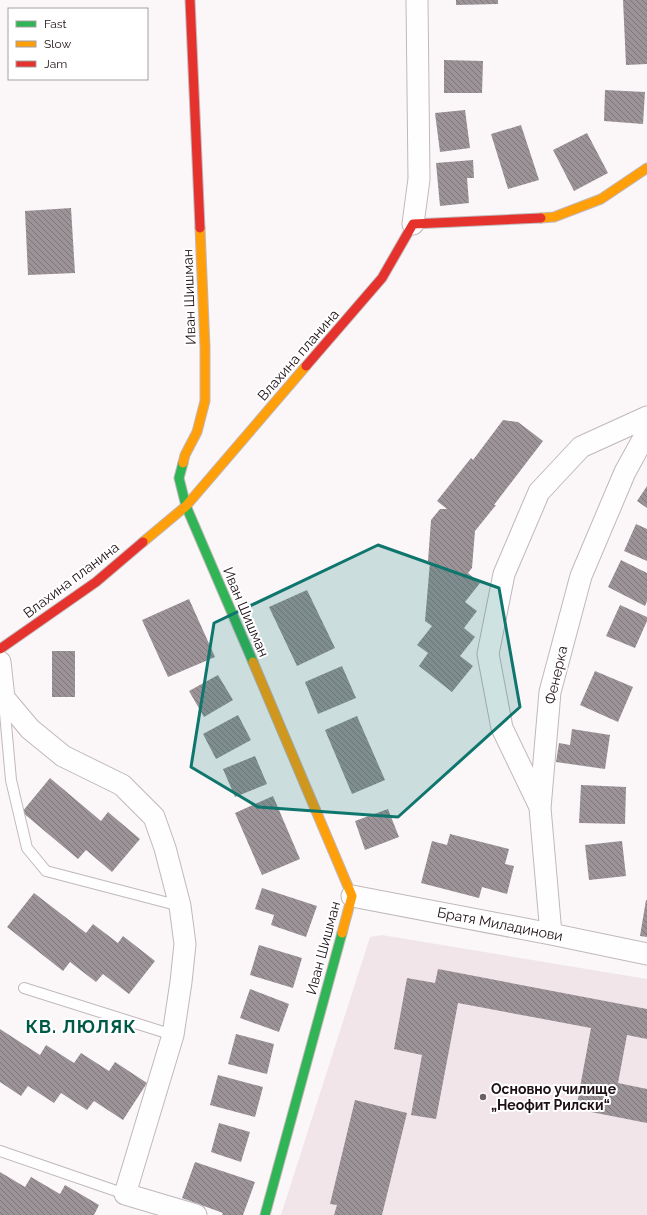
<svg xmlns="http://www.w3.org/2000/svg" width="647" height="1215" viewBox="0 0 647 1215" font-family="Raleway,sans-serif">
  <style>
    .built { fill: #f1e5e9 }
    .building { fill: url(#building-back-hatch) }
    .lines { fill: none; stroke-linecap: round; stroke-linejoin: round }
    .lane-casing { stroke: #c0b8bb; stroke-width: 12 }
    .street-casing { stroke: #c0b8bb; stroke-width: 23 }
    .fast-casing { stroke: #c0b8bb; stroke-width: 11 }
    .slow-casing { stroke: #c0b8bb; stroke-width: 11 }
    .jam-casing { stroke: #c0b8bb; stroke-width: 11 }
    .lane { stroke: #fefefe; stroke-width: 10 }
    .street { stroke: #fefefe; stroke-width: 21 }
    .fast { stroke: #30b455; stroke-width: 9 }
    .slow { stroke: #ff9f0a; stroke-width: 9 }
    .jam { stroke: #e5322d; stroke-width: 9 }
    .marked { fill: #0f766e; fill-opacity: 0.2; stroke: #0f766e; stroke-width: 3; stroke-linejoin: round }
    .poi-dot { fill: #6b6165; stroke: #fff; stroke-width: 1.5 }
    .labels { text-anchor: middle; dominant-baseline: central; stroke-width: 4; stroke-linejoin: round; paint-order: stroke }
    .street-label { font-size: 14px; fill: #1d1016; stroke: #fff }
    .poi-label { font-size: 14px; font-weight: bold; fill: #1d1016; stroke: #fff; text-anchor: start }
    .district-label { font-size: 18px; font-weight: bold; letter-spacing: 1px; fill: #005947; stroke: #fff }
  </style>
  <defs>
    <pattern id="building-back-hatch" width="6" height="6" patternUnits="userSpaceOnUse"><rect width="6" height="6" fill="#9b9397"/><path d="M-1 5l2 2M0 0l6 6M5-1l2 2" fill="none" stroke="#7e777a"/></pattern>
  </defs>
  <rect width="100%" height="100%" fill="#fbf7f9"/>
  <path class="built" d="M382,935L647,979V1215H281L370,937Z"/>
  <path class="building" d="M456,0H498V4L456,5Z
    M623,0H647V64L626,65Z
    M444,60L483,61L482,93H444Z
    M605,90L645,92L643,124L604,121Z
    M465,110L470,148L440,152L435,113Z
    M521,125L539,180L508,189L491,134Z
    M587,133L608,173L574,191L553,150Z
    M473,160L474,178H467L469,203L440,206L436,163Z
    M71,208L75,273L28,275L25,211Z
    M503,420L518,422L543,441L494,505H496L475,531L472,568L468,573L480,583L465,602L477,611L464,628L475,637L460,656L473,666L452,692L419,666L428,653L417,645L432,626L425,621L430,562L428,561L431,520L440,509H447L437,501L471,458L473,460Z
    M647,486V508L637,501Z
    M636,524L647,529V561L624,551Z
    M621,560L647,573V601L645,606L608,587Z
    M307,590L335,648L297,666L269,607Z
    M189,599L215,657L168,677L142,620Z
    M620,605L647,617V621L635,648L606,636Z
    M52,651H75V697H52Z
    M342,666L356,698L318,714L305,682Z
    M595,671L633,687L618,722L580,705Z
    M218,675L233,700L204,717L189,691Z
    M238,715L251,740L216,759L203,734Z
    M357,716L385,780L352,794L325,730Z
    M572,729L610,735L605,769L556,762L559,743L570,745Z
    M255,756L267,784L235,797L223,769Z
    M50,778L101,821L108,812L140,839L112,872L86,850L78,859L22,812Z
    M581,785L626,787L625,824L579,823Z
    M273,796L300,859L262,875L235,813Z
    M388,809L399,837L365,850L355,821Z
    M450,834L509,849L505,864L514,866L507,894L482,887L479,898L421,883L432,841L447,845Z
    M622,841L626,876L589,880L585,845Z
    M262,888L317,906L306,937L271,925L274,915L255,909Z
    M34,893L86,933L93,924L118,943L123,936L155,961L129,994L103,974L96,982L70,962L63,971L7,927Z
    M646,900H647V937L640,936Z
    M259,945L302,958L293,988L250,975Z
    M438,969L647,1009V1039L627,1035L618,1083L647,1089V1123L576,1109L591,1028L458,1003L436,1119L411,1115L422,1055L394,1049L407,978L435,983Z
    M250,989L289,1004L279,1032L240,1018Z
    M0,1029L40,1055L46,1045L74,1063L81,1053L109,1071L115,1062L147,1083L123,1120L94,1101L87,1110L61,1093L54,1103L28,1086L21,1096L0,1082Z
    M236,1034L274,1044L267,1074L228,1064Z
    M218,1075L263,1087L255,1117L210,1105Z
    M355,1100L407,1113L382,1215H334L337,1205L330,1204Z
    M219,1123L250,1132L241,1162L211,1152Z
    M195,1162L255,1182L243,1215H222L223,1213L182,1198Z
    M0,1172L25,1187L31,1177L60,1194L65,1185L99,1205L94,1215H0Z"/>
  <g class="lines">
    <g class="lane-casing">
      <path id="lane" d="M4,702L11,780L27,848L46,871L180,906
        M24,988L173,1035
        M0,1151L125,1194"/>
    </g>
    <g class="street-casing">
      <path id="street" d="M413,224L419,179L417,0
        M0,662L4,698L30,729L63,756L122,785L154,817L165,848L180,906L185,944L181,982L173,1035L125,1194L196,1215
        M540,807L502,728L488,654L504,574L539,492L581,447L647,417
        M352,896L551,934L647,954
        M551,934L540,808L550,692L581,576L625,472L647,432"/>
    </g>
    <g class="fast-casing">
      <path id="fast" d="M183,463L179,478L186,506L253,662
        M265,1215L342,933"/>
    </g>
    <g class="slow-casing">
      <path id="slow" d="M541,218L554,217L601,199L647,168
        M183,463L185,455L197,432L205,401V347L200,228
        M143,542L186,506L306,366
        M253,662L352,896L342,933"/>
    </g>
    <g class="jam-casing">
      <path id="jam" d="M190,0L200,228
        M306,366L382,278L413,224L541,218
        M0,649L96,582L143,542"/>
    </g>
    <use href="#lane" class="lane"/>
    <use href="#street" class="street"/>
    <use href="#fast" class="fast"/>
    <use href="#slow" class="slow"/>
    <use href="#jam" class="jam"/>
  </g>
  <path class="marked" d="M378,545L499,588L520,707L398,817L258,807L191,767L214,623Z"/>
  <circle class="poi-dot" cx="483" cy="1097" r="4"/>
  <g class="labels">
    <g class="street-label">
      <text transform="translate(189 297) rotate(-92)">Иван Шишман</text>
      <text transform="translate(298 355) rotate(-49)">Влахина планина</text>
      <text transform="translate(71 580) rotate(-37)">Влахина планина</text>
      <text transform="translate(246 612) rotate(67)">Иван Шишман</text>
      <text transform="translate(556 675) rotate(-77)">Фенерка</text>
      <text transform="translate(500 924) rotate(11)">Братя Миладинови</text>
      <text transform="translate(323 948) rotate(-75)">Иван Шишман</text>
    </g>
    <g class="poi-label">
      <text x="491" y="1089">Основно училище<tspan x="491" dy="16">„Неофит Рилски“</tspan></text>
    </g>
    <g class="district-label">
      <text x="81" y="1026">КВ. ЛЮЛЯК</text>
    </g>
  </g>
  <rect x="8" y="8" width="140" height="72" fill="#ffffff" stroke="#a59fa2"/>
  <rect x="16" y="21" width="20" height="6" fill="#30b455" stroke="#a59fa2"/>
  <text x="44" y="28" font-size="12" fill="#1d1016">Fast</text>
  <rect x="16" y="41" width="20" height="6" fill="#ff9f0a" stroke="#a59fa2"/>
  <text x="44" y="48" font-size="12" fill="#1d1016">Slow</text>
  <rect x="16" y="61" width="20" height="6" fill="#e5322d" stroke="#a59fa2"/>
  <text x="44" y="68" font-size="12" fill="#1d1016">Jam</text>
</svg>
